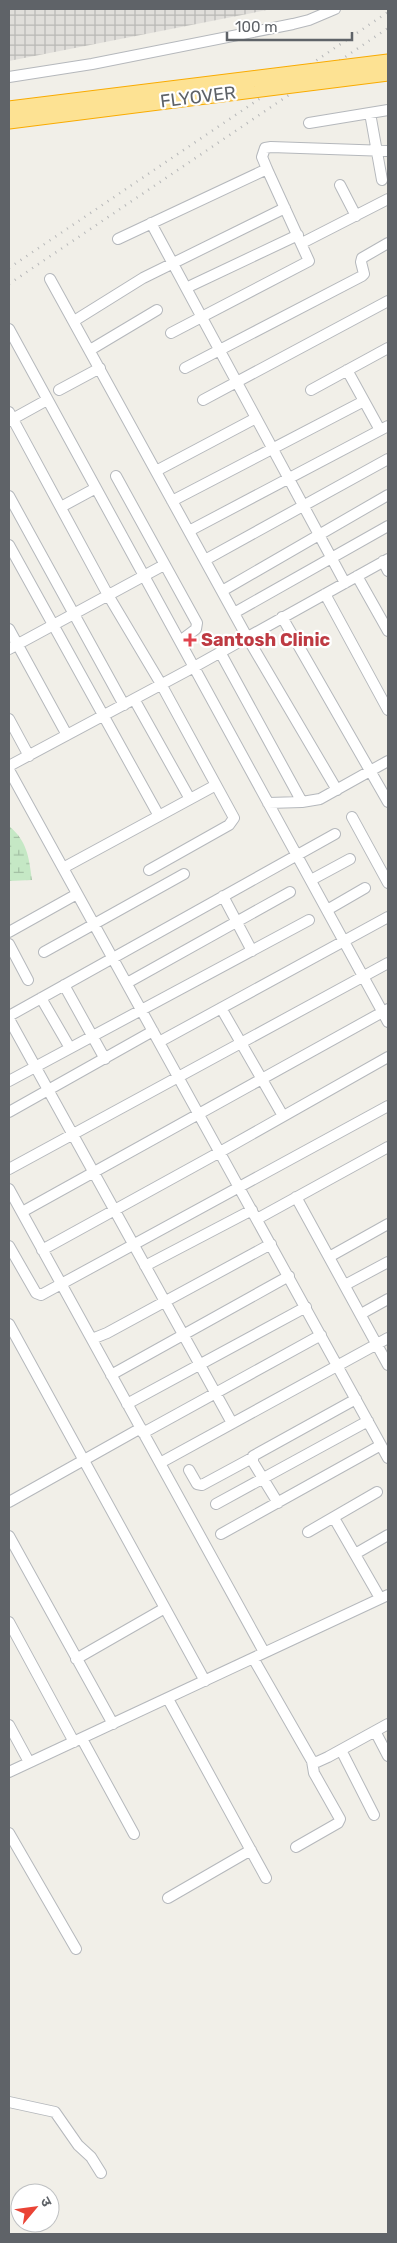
<svg xmlns="http://www.w3.org/2000/svg" width="397" height="2243" viewBox="0 0 397 2243" font-family="Rubik,'Noto Sans Devanagari',sans-serif">
  <style>
    .industrial { fill: url(#industrial-grid) }
    .wetland { fill: url(#wetland-marsh) }
    .lines { fill: none; stroke-linecap: round; stroke-linejoin: round }
    .minor-casing { stroke: #b5b8bc; stroke-width: 12 }
    .minor { stroke: #fff; stroke-width: 10 }
    .rail { stroke: #b6b7b8; stroke-width: 2.5; stroke-dasharray: 1 6; stroke-linecap: butt }
    .highway-bridge-casing { stroke: #f9ab00; stroke-width: 17; stroke-linecap: butt }
    .highway-bridge { stroke: #fde293; stroke-width: 15 }
    .health-dot { fill: #e0444e; stroke: #fff; stroke-width: 2 }
    .labels { text-anchor: middle; dominant-baseline: central; stroke-width: 4.5; stroke-linejoin: round; paint-order: stroke }
    .street-label { font-size: 18px; fill: #5f6368; stroke: #fff }
    .health-label { font-size: 18px; font-weight: bold; fill: #be3a42; stroke: #fff; text-anchor: start }
  </style>
  <defs>
    <pattern id="industrial-grid" width="8" height="8" patternUnits="userSpaceOnUse" patternTransform="scale(1.25)"><rect width="8" height="8" fill="#e0deda"/><path d="M0 4h8M4 0v8" fill="none" stroke="#b9b8b5"/></pattern>
    <pattern id="wetland-marsh" width="20" height="14" patternUnits="userSpaceOnUse" patternTransform="scale(1.25)"><rect width="20" height="14" fill="#c5e8c5"/><path d="M1 5h8M5 5V1M11 12h8M15 12V8" fill="none" stroke="#a3c0a4"/></pattern>
  </defs>
  <rect width="100%" height="100%" fill="#f1efe8"/>
  <path class="industrial" d="M9,9H272L9,61Z"/>
  <path class="wetland" d="M9,826C27,841 29,857 32,880L9,881Z"/>
  <g class="lines">
    <g class="minor-casing">
      <path id="minor" d="M9,77L92,64L293,24L309,20L335,9
        M370,113L382,180
        M309,123L388,110
        M340,185L356,216
        M151,223L345,583
        M118,239L267,169
        M302,243L388,199
        M50,279L247,637L337,790
        M186,288L298,235
        M74,321L143,278L285,208
        M9,329L388,1022
        M171,333L309,261L267,169L262,157L265,148L271,147L388,151
        M90,350L157,310
        M185,368L362,276L364,274L361,262L362,258L388,243
        M347,370L380,430
        M59,390L100,368
        M311,390L388,348
        M203,400L388,301
        M9,412L108,595L161,684L234,818L229,825L149,870
        M9,421L47,400
        M156,471L256,418
        M116,476L197,623L196,629L180,641
        M9,496L124,705
        M172,501L364,401
        M61,507L96,488
        M189,531L388,426
        M9,545L159,816
        M205,560L388,459
        M383,561L388,571
        M357,576L388,631
        M222,591L388,495
        M325,594L388,710
        M234,613L388,526
        M282,617L388,802
        M9,629L67,735
        M9,649L164,565
        M220,652L302,802
        M134,699L190,799
        M9,719L29,756
        M9,766L194,667L388,559
        M9,770L388,1458
        M268,803L302,802L320,799L388,761
        M352,817L388,883
        M63,868L216,785
        M311,880L350,859
        M223,896L252,951
        M327,910L365,888
        M9,932L77,894
        M9,944L28,980
        M44,952L184,874
        M127,983L290,892
        M64,985L105,1059
        M41,998L70,1048
        M221,1008L283,1116
        M9,1016L335,834
        M9,1019L232,1423
        M159,1042L388,917
        M9,1081L309,920
        M9,1112L153,1031
        M9,1169L388,963
        M9,1189L264,1652
        M296,1197L388,1365
        M22,1212L388,1009
        M257,1219L388,1147
        M9,1246L36,1293L41,1295L388,1106
        M42,1250L220,1152L388,1057
        M329,1257L388,1224
        M145,1266L252,1210
        M345,1285L388,1262
        M361,1314L388,1299
        M9,1324L205,1681
        M92,1339L107,1333L271,1244
        M111,1375L289,1276
        M127,1404L306,1307
        M143,1433L321,1335
        M160,1463L388,1338
        M189,1470L197,1484L202,1485L252,1458
        M9,1502L141,1428
        M278,1503L253,1462V1456L356,1399
        M216,1504L368,1421
        M334,1518L380,1598
        M308,1532L377,1492
        M221,1534L381,1445
        M9,1536L113,1724
        M355,1554L388,1535
        M9,1622L74,1742
        M253,1658L312,1761L317,1762L328,1757L388,1724
        M76,1659L165,1608
        M168,1699L266,1878
        M9,1725L29,1762
        M375,1731L388,1756
        M82,1739L134,1834
        M341,1750L374,1815
        M9,1772L388,1595
        M9,1833L76,1949
        M296,1847L338,1823L340,1819L314,1773L312,1761
        M168,1898L251,1850
        M9,2102L55,2112L78,2145L91,2157L101,2173"/>
    </g>
    <use href="#minor" class="minor"/>
    <path class="rail" d="M9,268L388,12
      M9,284L388,28"/>
    <g class="highway-bridge-casing">
      <path id="highway-bridge" d="M9,109L388,62
        M9,121L388,73"/>
    </g>
    <use href="#highway-bridge" class="highway-bridge"/>
  </g>
  <path class="health-dot" d="M187.5 632.5h5v5h5v5h-5v5h-5v-5h-5v-5h5z"/>
  <g class="labels">
    <g class="street-label">
      <text transform="translate(198 97) rotate(-7)">FLYOVER</text>
    </g>
    <g class="health-label">
      <text x="201" y="640">Santosh Clinic</text>
    </g>
  </g>
  <rect width="397" height="2243" fill="none" stroke="#5f6368" stroke-width="20"/>
  <g transform="translate(35 2208) rotate(61)"><circle r="24" fill="#ffffff" stroke="#bfc1c3"/>
  <path d="M0-4L9 19L0 12L-9 19Z" fill="#ea4335"/>
  <text y="-8" font-size="14" font-weight="bold" text-anchor="middle" fill="#5f6368">उ</text>
  </g>
  <path d="M227 32v8h125v-8" fill="none" stroke="#5f6368" stroke-width="2.5"/>
  <text x="235" y="32" font-size="15" fill="#5f6368" stroke="#ffffff" stroke-width="4" paint-order="stroke">100 m</text>
</svg>
